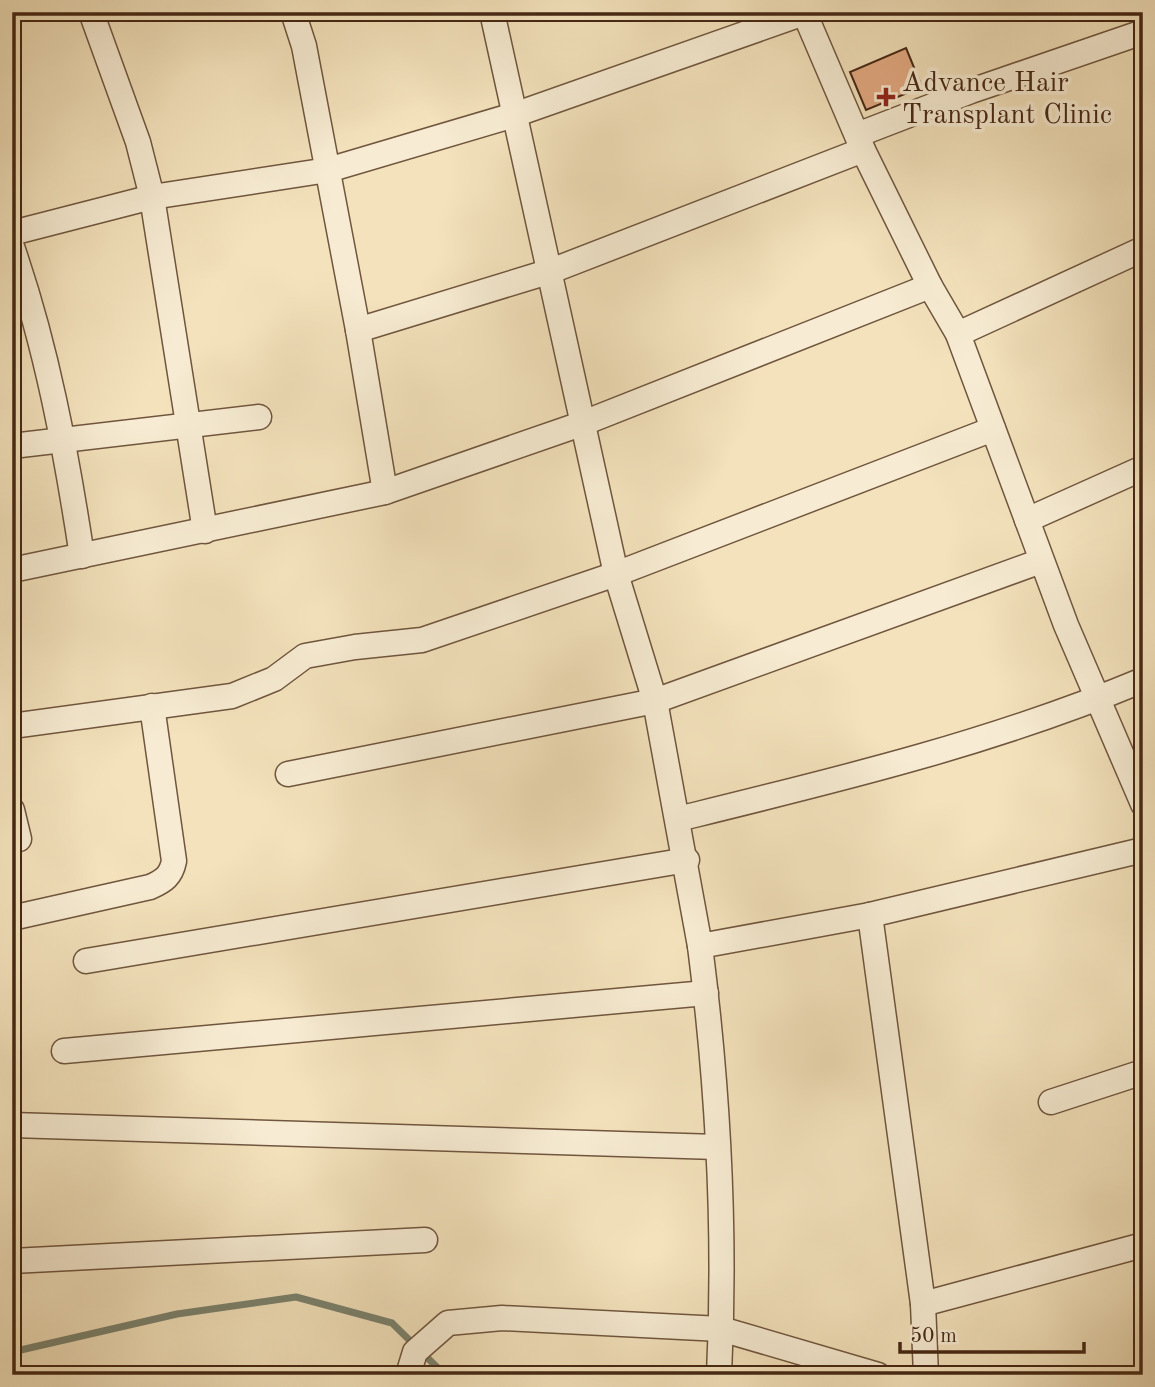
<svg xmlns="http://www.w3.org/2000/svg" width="1155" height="1387" font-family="'Old Standard TT',serif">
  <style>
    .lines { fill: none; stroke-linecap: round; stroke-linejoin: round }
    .stream { stroke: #7a826e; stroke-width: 7 }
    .building { fill: #e4aa83; stroke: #452714; stroke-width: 2 }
    .minor-casing { stroke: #70563e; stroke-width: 27 }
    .minor { stroke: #f7ecd3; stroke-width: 24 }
    .poi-dot { fill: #8f2418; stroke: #f7ecd3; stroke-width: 2.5 }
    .labels { text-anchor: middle; stroke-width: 7; stroke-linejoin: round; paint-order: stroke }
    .poi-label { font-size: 28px; fill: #452714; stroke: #f7ecd3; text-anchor: start }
  </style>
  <rect width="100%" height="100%" fill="#f3e2bc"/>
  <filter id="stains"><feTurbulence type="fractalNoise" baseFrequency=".00286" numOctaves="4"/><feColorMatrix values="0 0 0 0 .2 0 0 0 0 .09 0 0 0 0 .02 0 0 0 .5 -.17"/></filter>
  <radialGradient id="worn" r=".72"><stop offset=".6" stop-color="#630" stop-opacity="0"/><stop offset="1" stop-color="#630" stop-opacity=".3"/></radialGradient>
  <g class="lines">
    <polyline class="stream" points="12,1352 177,1314 296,1297 392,1323 445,1375"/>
  </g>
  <polygon class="building" points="906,48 922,87 866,110 850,72"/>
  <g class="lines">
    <defs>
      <g id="minor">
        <polyline points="91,12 138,142 152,197 205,531"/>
        <polyline points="293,12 304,46 358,330"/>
        <polyline points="492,12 616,574 655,701 700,946 870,915 1143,850"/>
        <polyline points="804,12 863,150 930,286 958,334 1066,625 1143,804"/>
        <polyline points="857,135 971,91 1143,32"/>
        <polyline points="12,233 152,197 328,170 514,115 804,13"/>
        <path d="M 12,247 C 47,348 66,451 82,556"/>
        <polyline points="958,334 1143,249"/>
        <polyline points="12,446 259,417"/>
        <polyline points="385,492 581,424 930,286"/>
        <polyline points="1027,520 1143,468"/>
        <polyline points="12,570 385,492 358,330 551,271 863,150"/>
        <polyline points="12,726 232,696 274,679 305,656 355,647 422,640 616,574 993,429"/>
        <polyline points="288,774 655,701 1041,561"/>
        <polyline points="12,810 19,839"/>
        <path d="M 678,819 C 837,780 992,743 1143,680"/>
        <polyline points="870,915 923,1304 1143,1245"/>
        <path d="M 16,917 L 150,887 C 164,881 171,876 174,861 L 152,706"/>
        <path d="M 700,946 C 718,1087 726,1233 719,1375"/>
        <polyline points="86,961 687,860"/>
        <polyline points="64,1051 706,993"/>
        <polyline points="1051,1102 1143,1072"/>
        <polyline points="12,1125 717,1147"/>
        <polyline points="12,1261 425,1240"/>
        <polyline points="923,1304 926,1375"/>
        <polyline points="408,1375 415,1352 448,1323 502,1318 721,1329 878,1375"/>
      </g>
    </defs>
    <use href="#minor" class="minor-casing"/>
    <use href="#minor" class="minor"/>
  </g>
  <path class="poi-dot" d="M882.5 86.5h7v7h7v7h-7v7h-7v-7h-7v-7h7z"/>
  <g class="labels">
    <g class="poi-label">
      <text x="902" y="91">Advance Hair<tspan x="902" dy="32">Transplant Clinic</tspan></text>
    </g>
  </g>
  <rect width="1155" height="1387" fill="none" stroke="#f3e2bc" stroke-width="42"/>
  <rect x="14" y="14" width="1127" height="1359" fill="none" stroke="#452714" stroke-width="3.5"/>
  <rect x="21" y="21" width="1113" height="1345" fill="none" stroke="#452714" stroke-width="2"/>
  <path d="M900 1342v10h184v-10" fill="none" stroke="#452714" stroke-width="3.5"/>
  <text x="910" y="1342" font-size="21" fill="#452714" stroke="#f7ecd3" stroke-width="5" paint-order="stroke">50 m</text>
  <rect width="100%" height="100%" filter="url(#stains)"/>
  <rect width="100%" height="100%" fill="url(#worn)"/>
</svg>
